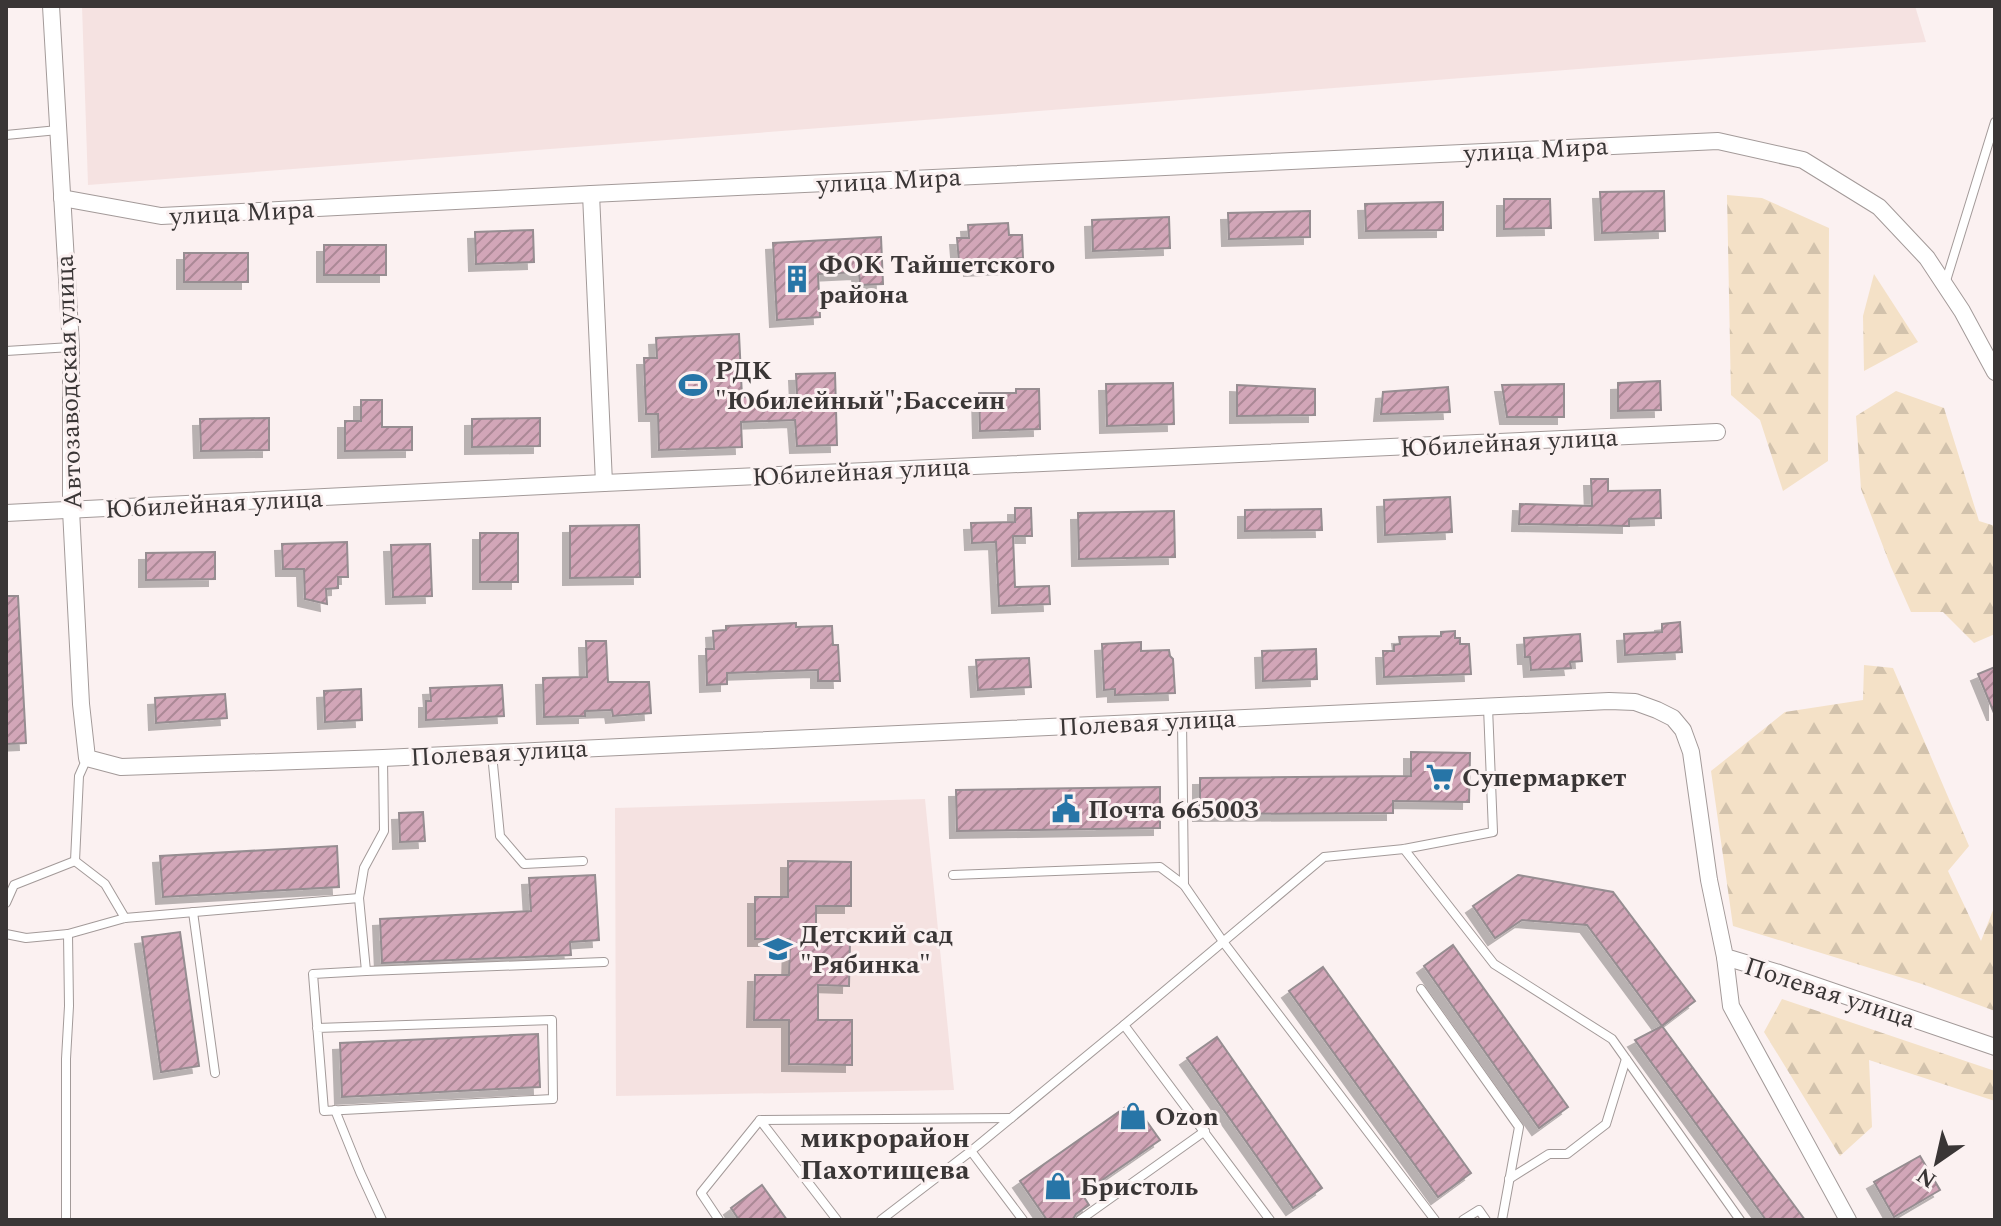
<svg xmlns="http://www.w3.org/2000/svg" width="2001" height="1226" font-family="Spectral,serif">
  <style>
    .built { fill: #f5e2e1 }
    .forest { fill: url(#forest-firs) }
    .building { fill: url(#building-hatch); stroke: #968d91; stroke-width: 2; filter: url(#shadow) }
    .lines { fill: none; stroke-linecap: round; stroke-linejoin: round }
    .lane-casing { stroke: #a39a99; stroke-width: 10 }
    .street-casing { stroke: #a39a99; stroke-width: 18 }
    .lane { stroke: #fff; stroke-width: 8 }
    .street { stroke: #fff; stroke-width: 16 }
    .labels { text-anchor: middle; stroke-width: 6; stroke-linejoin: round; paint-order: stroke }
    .street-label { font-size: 26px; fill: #3a3636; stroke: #fbf1f1 }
    .poi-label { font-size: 26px; font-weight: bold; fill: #3a3636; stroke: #fbf1f1; text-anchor: start }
    .neighbourhood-label { font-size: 28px; font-weight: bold; fill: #3a3636; stroke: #fbf1f1 }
  </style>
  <defs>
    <pattern id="forest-firs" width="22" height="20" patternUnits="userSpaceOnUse" patternTransform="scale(2)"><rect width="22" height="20" fill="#f4e1c7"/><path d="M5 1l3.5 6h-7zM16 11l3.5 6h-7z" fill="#d2c2ac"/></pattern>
    <pattern id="building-hatch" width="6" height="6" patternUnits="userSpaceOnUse" patternTransform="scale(2)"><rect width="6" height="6" fill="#d2a6b8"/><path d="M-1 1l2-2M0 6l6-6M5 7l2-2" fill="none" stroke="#ab8896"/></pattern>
    <filter id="shadow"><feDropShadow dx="-7" dy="7" stdDeviation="0" flood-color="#0004"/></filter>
  </defs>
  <rect width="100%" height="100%" fill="#fbf1f1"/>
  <g class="built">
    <polygon points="82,6 1915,6 1926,42 88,185"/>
    <polygon points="925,799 954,1090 616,1096 615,808"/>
  </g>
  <g class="forest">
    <polygon points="1727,195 1762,198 1829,228 1828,461 1783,491 1760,420 1731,395"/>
    <polygon points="1874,274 1918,342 1864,371 1863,316"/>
    <polygon points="1896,391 1944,408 1979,521 1995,526 1995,634 1974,643 1943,612 1911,612 1891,567 1861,489 1856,416"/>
    <polygon points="1864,665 1893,668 1969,846 1948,871 1981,941 1995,905 1995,1011 1922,984 1733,926 1711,771 1785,712 1863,700"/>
    <polygon points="1782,999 1995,1071 1995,1101 1869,1060 1872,1127 1840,1156 1764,1032"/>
  </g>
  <g class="building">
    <polygon points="1664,191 1665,231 1602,233 1600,192"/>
    <polygon points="1504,199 1550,199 1551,228 1504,229"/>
    <polygon points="1443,202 1443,230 1366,231 1365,204"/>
    <polygon points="1310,211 1310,237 1229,239 1228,213"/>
    <polygon points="1169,217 1170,248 1093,251 1092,220"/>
    <polygon points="1008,223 1009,235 1022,235 1023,258 1010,259 1010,267 971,269 970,261 959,262 957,238 969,238 968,225"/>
    <polygon points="533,230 534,262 476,264 475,232"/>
    <polygon points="881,237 883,284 860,285 859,272 818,274 820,317 777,320 773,243"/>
    <rect x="324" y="245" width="62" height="30"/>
    <rect x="184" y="253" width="64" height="29"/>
    <polygon points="739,334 742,397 797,395 796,374 835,373 837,445 797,446 795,420 741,422 742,447 659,450 658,414 646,414 644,358 657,358 656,338"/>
    <polygon points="1660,381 1661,410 1618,411 1618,383"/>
    <polygon points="1173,383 1174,424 1107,426 1106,384"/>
    <polygon points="1564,384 1564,417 1507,417 1502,385"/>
    <polygon points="1237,385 1315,389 1315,415 1237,416"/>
    <polygon points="1448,387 1450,412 1381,414 1383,392"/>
    <polygon points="1016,389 1039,389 1040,429 980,431 979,393 1016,393"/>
    <polygon points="361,400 382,400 382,427 412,427 412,450 345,451 345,421 361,421"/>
    <polygon points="269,418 269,450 201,451 200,419"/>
    <polygon points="540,418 540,446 472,447 472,419"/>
    <polygon points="1591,479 1608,479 1608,491 1660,490 1661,518 1629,519 1629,526 1519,524 1520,504 1592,506"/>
    <polygon points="1450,497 1452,532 1385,535 1384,500"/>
    <polygon points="1015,508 1031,508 1032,536 1013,536 1015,587 1049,586 1050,604 999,606 996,542 972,543 971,523 1015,522"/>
    <polygon points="1321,509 1322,530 1245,531 1245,510"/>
    <polygon points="1174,511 1175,557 1079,559 1078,513"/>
    <polygon points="639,525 640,577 570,578 570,526"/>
    <rect x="480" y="533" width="38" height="49"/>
    <polygon points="347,542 348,577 338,577 338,588 326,589 327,604 305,599 304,569 283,569 282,544"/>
    <polygon points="430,544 432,596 393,597 391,545"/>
    <polygon points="215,552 215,579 146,580 146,553"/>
    <polygon points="6,596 18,596 26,743 6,744"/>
    <polygon points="1680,622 1682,652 1625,655 1624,634 1662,632 1662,624"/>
    <polygon points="796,623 796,627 832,626 833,645 838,645 840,681 818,681 818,670 727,673 727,684 707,685 706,649 714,649 713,631 726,630 726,626"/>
    <polygon points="1455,631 1455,638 1460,638 1460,644 1469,644 1471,674 1384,677 1383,651 1394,651 1394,645 1400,644 1399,637 1441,636 1441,632"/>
    <polygon points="1580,634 1582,661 1570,662 1571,668 1531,670 1530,657 1525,657 1524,638"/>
    <polygon points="586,641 606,641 608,682 649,682 651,713 613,716 612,710 585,711 585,716 544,717 543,678 587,677"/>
    <polygon points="1141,642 1141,651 1169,650 1170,656 1173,659 1175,693 1115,695 1115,689 1104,690 1102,644"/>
    <polygon points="1316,649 1317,679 1263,681 1262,651"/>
    <polygon points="1029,658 1031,687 978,690 976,660"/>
    <polygon points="1995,667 1995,713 1994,713 1978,674"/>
    <polygon points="502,685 504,716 426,720 426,701 431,701 430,688"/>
    <polygon points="361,689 362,720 325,722 324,691"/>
    <polygon points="225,694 227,718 156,723 155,698"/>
    <polygon points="1411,752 1470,753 1469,802 1393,801 1393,813 1200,814 1200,778 1411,776"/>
    <polygon points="1160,787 1160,828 957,831 956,790"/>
    <polygon points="423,812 425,841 400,842 399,813"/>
    <polygon points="337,846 339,887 163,897 160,856"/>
    <polygon points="788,861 851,862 851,906 816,906 816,940 850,940 849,986 818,985 818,1020 852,1020 852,1065 789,1064 789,1020 754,1020 755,975 789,975 790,939 755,939 755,897 788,897"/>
    <polygon points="595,875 599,940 570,942 571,955 382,963 380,919 531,911 529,878"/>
    <polygon points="1518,875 1613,892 1695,1001 1662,1026 1587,925 1522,920 1495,938 1473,906"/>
    <polygon points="180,932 199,1066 161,1072 142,937"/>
    <polygon points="1453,945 1568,1107 1539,1128 1424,966"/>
    <polygon points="1323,967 1471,1173 1438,1197 1289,991"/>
    <polygon points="1662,1026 1805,1220 1766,1220 1635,1040"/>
    <polygon points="538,1034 540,1087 342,1097 340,1043"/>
    <polygon points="1217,1037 1322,1188 1293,1208 1187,1058"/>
    <polygon points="1133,1102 1160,1140 1082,1194 1089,1205 1076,1214 1073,1219 1047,1220 1020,1181"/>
    <polygon points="1920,1156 1940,1190 1894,1217 1874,1182"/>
    <polygon points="762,1185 787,1220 739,1220 731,1208"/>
  </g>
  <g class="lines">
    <defs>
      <g id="lane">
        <polyline points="6,135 58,130"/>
        <polyline points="1945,284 1995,122"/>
        <polyline points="6,351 71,347"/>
        <polyline points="1182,720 1184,885"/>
        <polyline points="492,754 500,836 524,864 583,861"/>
        <polyline points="1404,849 1494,964 1612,1039 1740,1220"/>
        <polyline points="75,861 105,884 125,918"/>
        <polyline points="953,875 1160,867 1184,885 1224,943 1435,1220"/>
        <polyline points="6,903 14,885 75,861 79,776 87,758"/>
        <polyline points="193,912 215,1073"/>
        <polyline points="6,934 26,938 68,934 125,918 359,898"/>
        <polyline points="366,971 604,962"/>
        <polyline points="1421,989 1519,1127 1502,1220"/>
        <polyline points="317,1028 552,1020 553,1099 324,1111 313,974 366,971 359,898 364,868 384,831 383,759"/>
        <polyline points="335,1110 360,1172 382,1220"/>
        <polyline points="760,1120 1011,1118"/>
        <polyline points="971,1151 1023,1220"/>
        <polyline points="1509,1179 1549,1154 1567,1154 1606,1124 1626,1059"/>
        <polyline points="66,1220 66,1059 69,1006 68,934"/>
        <polyline points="719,1220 701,1193 760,1120 837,1220"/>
        <polyline points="881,1220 971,1151 1124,1025"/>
        <polyline points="1080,1220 1205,1131"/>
        <polyline points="1270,1220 1124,1025 1324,857 1404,849 1493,832 1488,707"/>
        <polyline points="1463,1220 1479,1210 1486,1220"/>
      </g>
      <g id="street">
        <polyline points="51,6 71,347 71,510 81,704 87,758 121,767 383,758 1609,701 1635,702 1657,710 1673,718 1683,730 1691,752 1709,880 1725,957 1779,973 1995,1047"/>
        <polyline points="591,194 604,483"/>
        <polyline points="62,198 161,216 591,194 1718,141 1803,160 1879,207 1927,258 1962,311 1995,372"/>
        <polyline points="6,513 604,483 1717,432"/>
        <polyline points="1725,957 1731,1006 1848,1220"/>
      </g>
    </defs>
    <use href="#lane" class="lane-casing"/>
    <use href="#street" class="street-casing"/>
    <use href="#lane" class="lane"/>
    <use href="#street" class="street"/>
  </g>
  <defs>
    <symbol id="building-bare" viewBox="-9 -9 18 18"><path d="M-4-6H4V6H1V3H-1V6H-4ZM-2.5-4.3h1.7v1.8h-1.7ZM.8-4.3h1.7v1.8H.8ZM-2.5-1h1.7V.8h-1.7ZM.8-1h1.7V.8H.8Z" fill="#2775a7" stroke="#fbf1f1" stroke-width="2.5" paint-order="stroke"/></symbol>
    <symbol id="stadium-bare" viewBox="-9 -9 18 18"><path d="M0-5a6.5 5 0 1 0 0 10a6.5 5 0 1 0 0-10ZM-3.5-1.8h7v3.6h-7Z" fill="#2775a7" stroke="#fbf1f1" stroke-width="2.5" paint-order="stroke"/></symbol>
    <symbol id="supermarket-bare" viewBox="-9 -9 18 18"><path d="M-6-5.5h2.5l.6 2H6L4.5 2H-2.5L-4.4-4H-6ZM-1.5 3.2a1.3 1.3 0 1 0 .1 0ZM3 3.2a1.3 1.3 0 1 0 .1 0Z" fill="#2775a7" stroke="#fbf1f1" stroke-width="2.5" paint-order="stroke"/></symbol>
    <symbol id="civic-bare" viewBox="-9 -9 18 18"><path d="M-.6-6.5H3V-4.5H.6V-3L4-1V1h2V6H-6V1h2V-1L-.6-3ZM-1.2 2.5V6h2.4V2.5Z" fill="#2775a7" stroke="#fbf1f1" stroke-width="2.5" paint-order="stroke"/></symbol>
    <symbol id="school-bare" viewBox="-9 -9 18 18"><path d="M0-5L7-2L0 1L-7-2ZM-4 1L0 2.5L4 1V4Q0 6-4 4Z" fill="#2775a7" stroke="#fbf1f1" stroke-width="2.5" paint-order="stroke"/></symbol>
    <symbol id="shop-bare" viewBox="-9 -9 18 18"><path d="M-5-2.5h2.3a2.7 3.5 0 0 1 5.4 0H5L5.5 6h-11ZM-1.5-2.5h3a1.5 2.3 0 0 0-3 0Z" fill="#2775a7" stroke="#fbf1f1" stroke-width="2.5" paint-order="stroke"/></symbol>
  </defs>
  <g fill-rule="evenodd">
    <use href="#building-bare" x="777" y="259" width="40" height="40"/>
    <use href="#stadium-bare" x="673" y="365" width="40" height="40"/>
    <use href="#supermarket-bare" x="1420" y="757" width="40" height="40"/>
    <use href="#civic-bare" x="1046" y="789" width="40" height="40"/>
    <use href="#school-bare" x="758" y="929" width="40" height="40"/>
    <use href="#shop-bare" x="1113" y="1096" width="40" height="40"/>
    <use href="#shop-bare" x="1038" y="1166" width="40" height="40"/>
  </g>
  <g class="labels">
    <g class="street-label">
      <text transform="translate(1536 149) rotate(-3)" y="9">улица Мира</text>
      <text transform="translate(889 180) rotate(-3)" y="9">улица Мира</text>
      <text transform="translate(242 212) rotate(-3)" y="9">улица Мира</text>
      <text transform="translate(68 382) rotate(-92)" y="9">Автозаводская улица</text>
      <text transform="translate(1509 442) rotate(-3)" y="9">Юбилейная улица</text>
      <text transform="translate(861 471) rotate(-3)" y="9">Юбилейная улица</text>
      <text transform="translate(214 503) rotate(-3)" y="9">Юбилейная улица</text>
      <text transform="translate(1147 722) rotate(-3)" y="9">Полевая улица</text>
      <text transform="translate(499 752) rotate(-3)" y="9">Полевая улица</text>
      <text transform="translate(1830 992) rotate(18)" y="9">Полевая улица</text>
    </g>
    <g class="poi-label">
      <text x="819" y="273">ФОК Тайшетского<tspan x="819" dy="30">района</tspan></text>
      <text x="715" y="379">РДК<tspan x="715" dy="30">"Юбилейный";Бассеин</tspan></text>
      <text x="1462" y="786">Супермаркет</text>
      <text x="1088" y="818">Почта 665003</text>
      <text x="800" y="943">Детский сад<tspan x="800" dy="30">"Рябинка"</tspan></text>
      <text x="1155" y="1125">Ozon</text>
      <text x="1080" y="1195">Бристоль</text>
    </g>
    <g class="neighbourhood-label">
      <text x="885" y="1147">микрорайон<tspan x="885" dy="32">Пахотищева</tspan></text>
    </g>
  </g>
  <rect width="2001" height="1226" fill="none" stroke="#3a3636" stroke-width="16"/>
  <g transform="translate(1937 1162) rotate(214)" stroke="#fbf1f1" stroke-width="6" paint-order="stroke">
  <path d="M0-6L14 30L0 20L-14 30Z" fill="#3a3636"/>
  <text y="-12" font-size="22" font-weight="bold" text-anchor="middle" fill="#3a3636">N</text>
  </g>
</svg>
